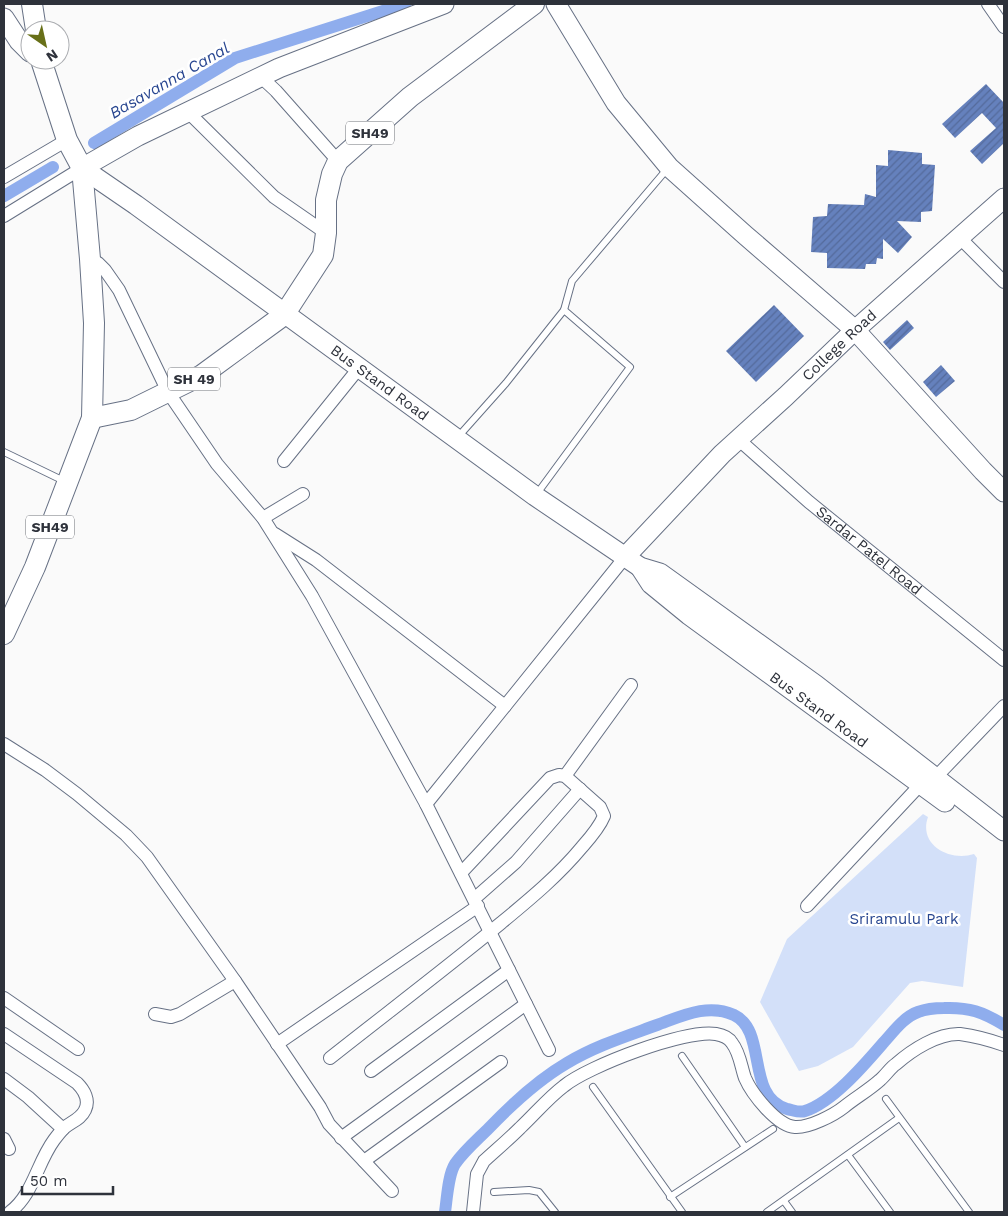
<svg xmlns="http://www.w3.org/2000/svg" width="1008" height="1216" font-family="'Work Sans',sans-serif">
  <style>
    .park { fill: #d3e0f9 }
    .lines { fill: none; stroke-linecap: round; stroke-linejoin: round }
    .canal { stroke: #8faded; stroke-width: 12 }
    .building { fill: url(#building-hatch) }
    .lane-casing { stroke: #677185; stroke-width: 8 }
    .street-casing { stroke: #677185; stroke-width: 14 }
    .secondary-casing { stroke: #677185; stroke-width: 21 }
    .primary-casing { stroke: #677185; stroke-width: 22 }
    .lane { stroke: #fff; stroke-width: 6 }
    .street { stroke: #fff; stroke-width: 12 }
    .secondary { stroke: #fff; stroke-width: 19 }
    .primary { stroke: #fff; stroke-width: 20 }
    .labels { text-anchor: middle; stroke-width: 5; stroke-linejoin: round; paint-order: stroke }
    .shield { fill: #fff; stroke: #6d7076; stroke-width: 1 }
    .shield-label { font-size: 14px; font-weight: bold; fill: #2e323b }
    .street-label { font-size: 15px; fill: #2e323b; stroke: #fff }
    .park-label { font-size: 15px; fill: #284690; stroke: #fff }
    .water-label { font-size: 16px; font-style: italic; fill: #284690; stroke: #fff }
  </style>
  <defs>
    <pattern id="building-hatch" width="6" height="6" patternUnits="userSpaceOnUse" patternTransform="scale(1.25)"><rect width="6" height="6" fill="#6581bd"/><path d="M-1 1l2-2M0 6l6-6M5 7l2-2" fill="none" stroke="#546a9b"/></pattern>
  </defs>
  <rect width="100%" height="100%" fill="#fafafa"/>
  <path class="park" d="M 923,814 L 928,817 C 918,845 950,862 974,854 L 977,858 L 963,987 L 922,981 L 910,983 L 853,1047 L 818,1066 L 799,1071 L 760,1002 L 787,939 Z"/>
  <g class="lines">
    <g class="canal">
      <polyline points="94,143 235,58 405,4"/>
      <polyline points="4,196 53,167"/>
      <path d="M 445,1212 C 447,1199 448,1175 455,1164 C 464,1151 477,1140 489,1128 C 512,1104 538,1080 567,1063 C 595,1046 627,1036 657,1025 C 682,1016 708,1003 734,1015 C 768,1031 745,1097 787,1109 C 793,1110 799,1113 805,1111 C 833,1102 865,1064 884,1042 C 894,1031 904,1017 918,1012 C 926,1009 936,1008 944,1008 C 969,1007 983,1012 1004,1025"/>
    </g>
  </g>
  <g class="building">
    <polygon points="986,84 1004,103 1004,143 982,164 970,151 996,128 982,113 955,138 942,124"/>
    <polygon points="888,150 922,153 922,164 935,165 932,211 921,212 921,222 897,221 912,237 898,253 883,239 883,259 877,258 876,264 866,264 865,269 827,268 827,253 811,252 813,217 827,216 828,204 864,205 865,194 876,197 876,165 888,166"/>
    <polygon points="774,305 804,336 756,382 726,351"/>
    <polygon points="907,320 914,328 890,350 883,342"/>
    <polygon points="941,365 955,381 936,397 923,382"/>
  </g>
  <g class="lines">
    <defs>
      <g id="lane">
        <polyline points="564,310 572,281 668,168"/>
        <polyline points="457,438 506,383 564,310 630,367 536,495"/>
        <polyline points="4,452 64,481"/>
        <polyline points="682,1056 745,1147"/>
        <polyline points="593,1087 682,1212"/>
        <polyline points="886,1099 969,1212"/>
        <polyline points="848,1155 890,1212"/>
        <polyline points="494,1192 529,1190 539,1192 555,1212"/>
        <polyline points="670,1197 773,1129"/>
        <polyline points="784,1201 792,1212"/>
        <polyline points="767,1212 899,1118"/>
      </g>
      <g id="street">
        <polyline points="988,4 1004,27"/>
        <polyline points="261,77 276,91 338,161"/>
        <polyline points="188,112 274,197 326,233"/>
        <polyline points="4,177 67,140"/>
        <polyline points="4,216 82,168"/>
        <polyline points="959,237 1004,282"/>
        <polyline points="90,259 98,263 105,270 119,290 168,392 217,464 263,518 312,596 426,804 549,1050"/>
        <path id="s1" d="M 738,439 L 809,502 L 1004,660"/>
        <polyline points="284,461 359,368"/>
        <polyline points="263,518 303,494"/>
        <polyline points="275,534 316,560 505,706"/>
        <polyline points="4,744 45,770 77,794 126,835 147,857 235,981 320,1107 329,1124 392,1191"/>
        <polyline points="565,776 631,685"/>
        <polyline points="426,804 626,556"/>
        <polyline points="474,899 516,862 580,789"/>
        <polyline points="807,906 921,784 935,778 1004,706"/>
        <polyline points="4,998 78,1049"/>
        <polyline points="155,1014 171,1017 180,1014 235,981"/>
        <path d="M 4,1034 L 77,1083 C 84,1090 90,1100 85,1110 C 81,1119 71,1122 64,1128 C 61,1131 57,1136 54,1140 C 37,1163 33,1195 10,1212"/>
        <polyline points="277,1044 478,906"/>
        <path d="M 330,1058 C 387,1013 445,969 501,923 C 530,899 558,876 582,847 C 590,838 599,828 604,816 L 600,807 L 565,776 L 559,775 L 550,778 L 461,873"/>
        <polyline points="371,1071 509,970"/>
        <polyline points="4,1079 28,1097 63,1129"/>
        <polyline points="341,1138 526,1004"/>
        <polyline points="4,1139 9,1149"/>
        <polyline points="364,1161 501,1062"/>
        <path d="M 473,1212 L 477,1174 L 484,1161 C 496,1150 509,1139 520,1128 C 535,1114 548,1098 564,1086 C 588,1066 686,1029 716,1034 C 722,1035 729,1038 732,1043 C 740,1053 741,1067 745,1078 C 752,1094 777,1126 795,1127 C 809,1128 834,1115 844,1107 C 855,1098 869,1090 880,1080 C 886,1075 890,1068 896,1064 C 912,1050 938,1033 960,1034 C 975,1036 990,1040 1004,1045"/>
      </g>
      <g id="secondary">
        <path id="s2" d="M 444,4 L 279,68 L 138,136 L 82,168 L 136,205 L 535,496 L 640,567 L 660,573 L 816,685 L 1004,831"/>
        <polyline points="556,4 616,103 669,167 745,235 855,330 983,471 1004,492"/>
        <polyline points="4,18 19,41 30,52"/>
        <path id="s3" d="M 626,556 L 722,454 L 786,396 L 855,330 L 1004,198"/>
        <path id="s4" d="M 640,567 L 651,584 L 689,615 L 945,802"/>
      </g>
      <g id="primary">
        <polyline points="32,4 36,30"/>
        <polyline points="92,418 131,410 202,375 284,315 323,255 326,233 326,200 332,174 338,161 410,97 534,4"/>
        <polyline points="4,634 35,567 92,418 94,323 90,259 82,168 67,140 41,60"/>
      </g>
    </defs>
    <use href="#lane" class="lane-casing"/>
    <use href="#street" class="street-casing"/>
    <use href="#secondary" class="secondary-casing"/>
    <use href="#primary" class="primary-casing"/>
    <use href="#lane" class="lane"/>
    <use href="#street" class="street"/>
    <use href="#secondary" class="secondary"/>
    <use href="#primary" class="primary"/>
  </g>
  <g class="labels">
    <g class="shield">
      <rect x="346" y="121.5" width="48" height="23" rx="4"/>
      <rect x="168" y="367.5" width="52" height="23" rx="4"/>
      <rect x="26" y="515.5" width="48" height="23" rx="4"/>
    </g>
    <g class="shield-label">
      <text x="370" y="138">SH49</text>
      <text x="194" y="384">SH 49</text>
      <text x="50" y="532">SH49</text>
    </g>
    <g class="street-label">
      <text dy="5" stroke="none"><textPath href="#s3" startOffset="300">College Road</textPath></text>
      <text dy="5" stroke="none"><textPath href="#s2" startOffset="765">Bus Stand Road</textPath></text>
      <text dy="5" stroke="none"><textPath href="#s1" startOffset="172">Sardar Patel Road</textPath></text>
      <text dy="5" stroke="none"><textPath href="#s4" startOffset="230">Bus Stand Road</textPath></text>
    </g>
    <g class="park-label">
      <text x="904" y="924">Sriramulu Park</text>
    </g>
    <g class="water-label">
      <text transform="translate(169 80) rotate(-30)" y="6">Basavanna Canal</text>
    </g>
  </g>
  <rect width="1008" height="1216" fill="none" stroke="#2e323b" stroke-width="10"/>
  <g transform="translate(45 45) rotate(146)"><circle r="24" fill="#ffffff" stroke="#abadb1"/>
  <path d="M0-4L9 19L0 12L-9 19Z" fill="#687018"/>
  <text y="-8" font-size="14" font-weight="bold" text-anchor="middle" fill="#2e323b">N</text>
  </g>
  <path d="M22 1186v8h91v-8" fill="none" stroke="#2e323b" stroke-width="2.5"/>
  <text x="30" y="1186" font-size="15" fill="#2e323b" stroke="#ffffff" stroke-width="4" paint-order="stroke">50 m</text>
</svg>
